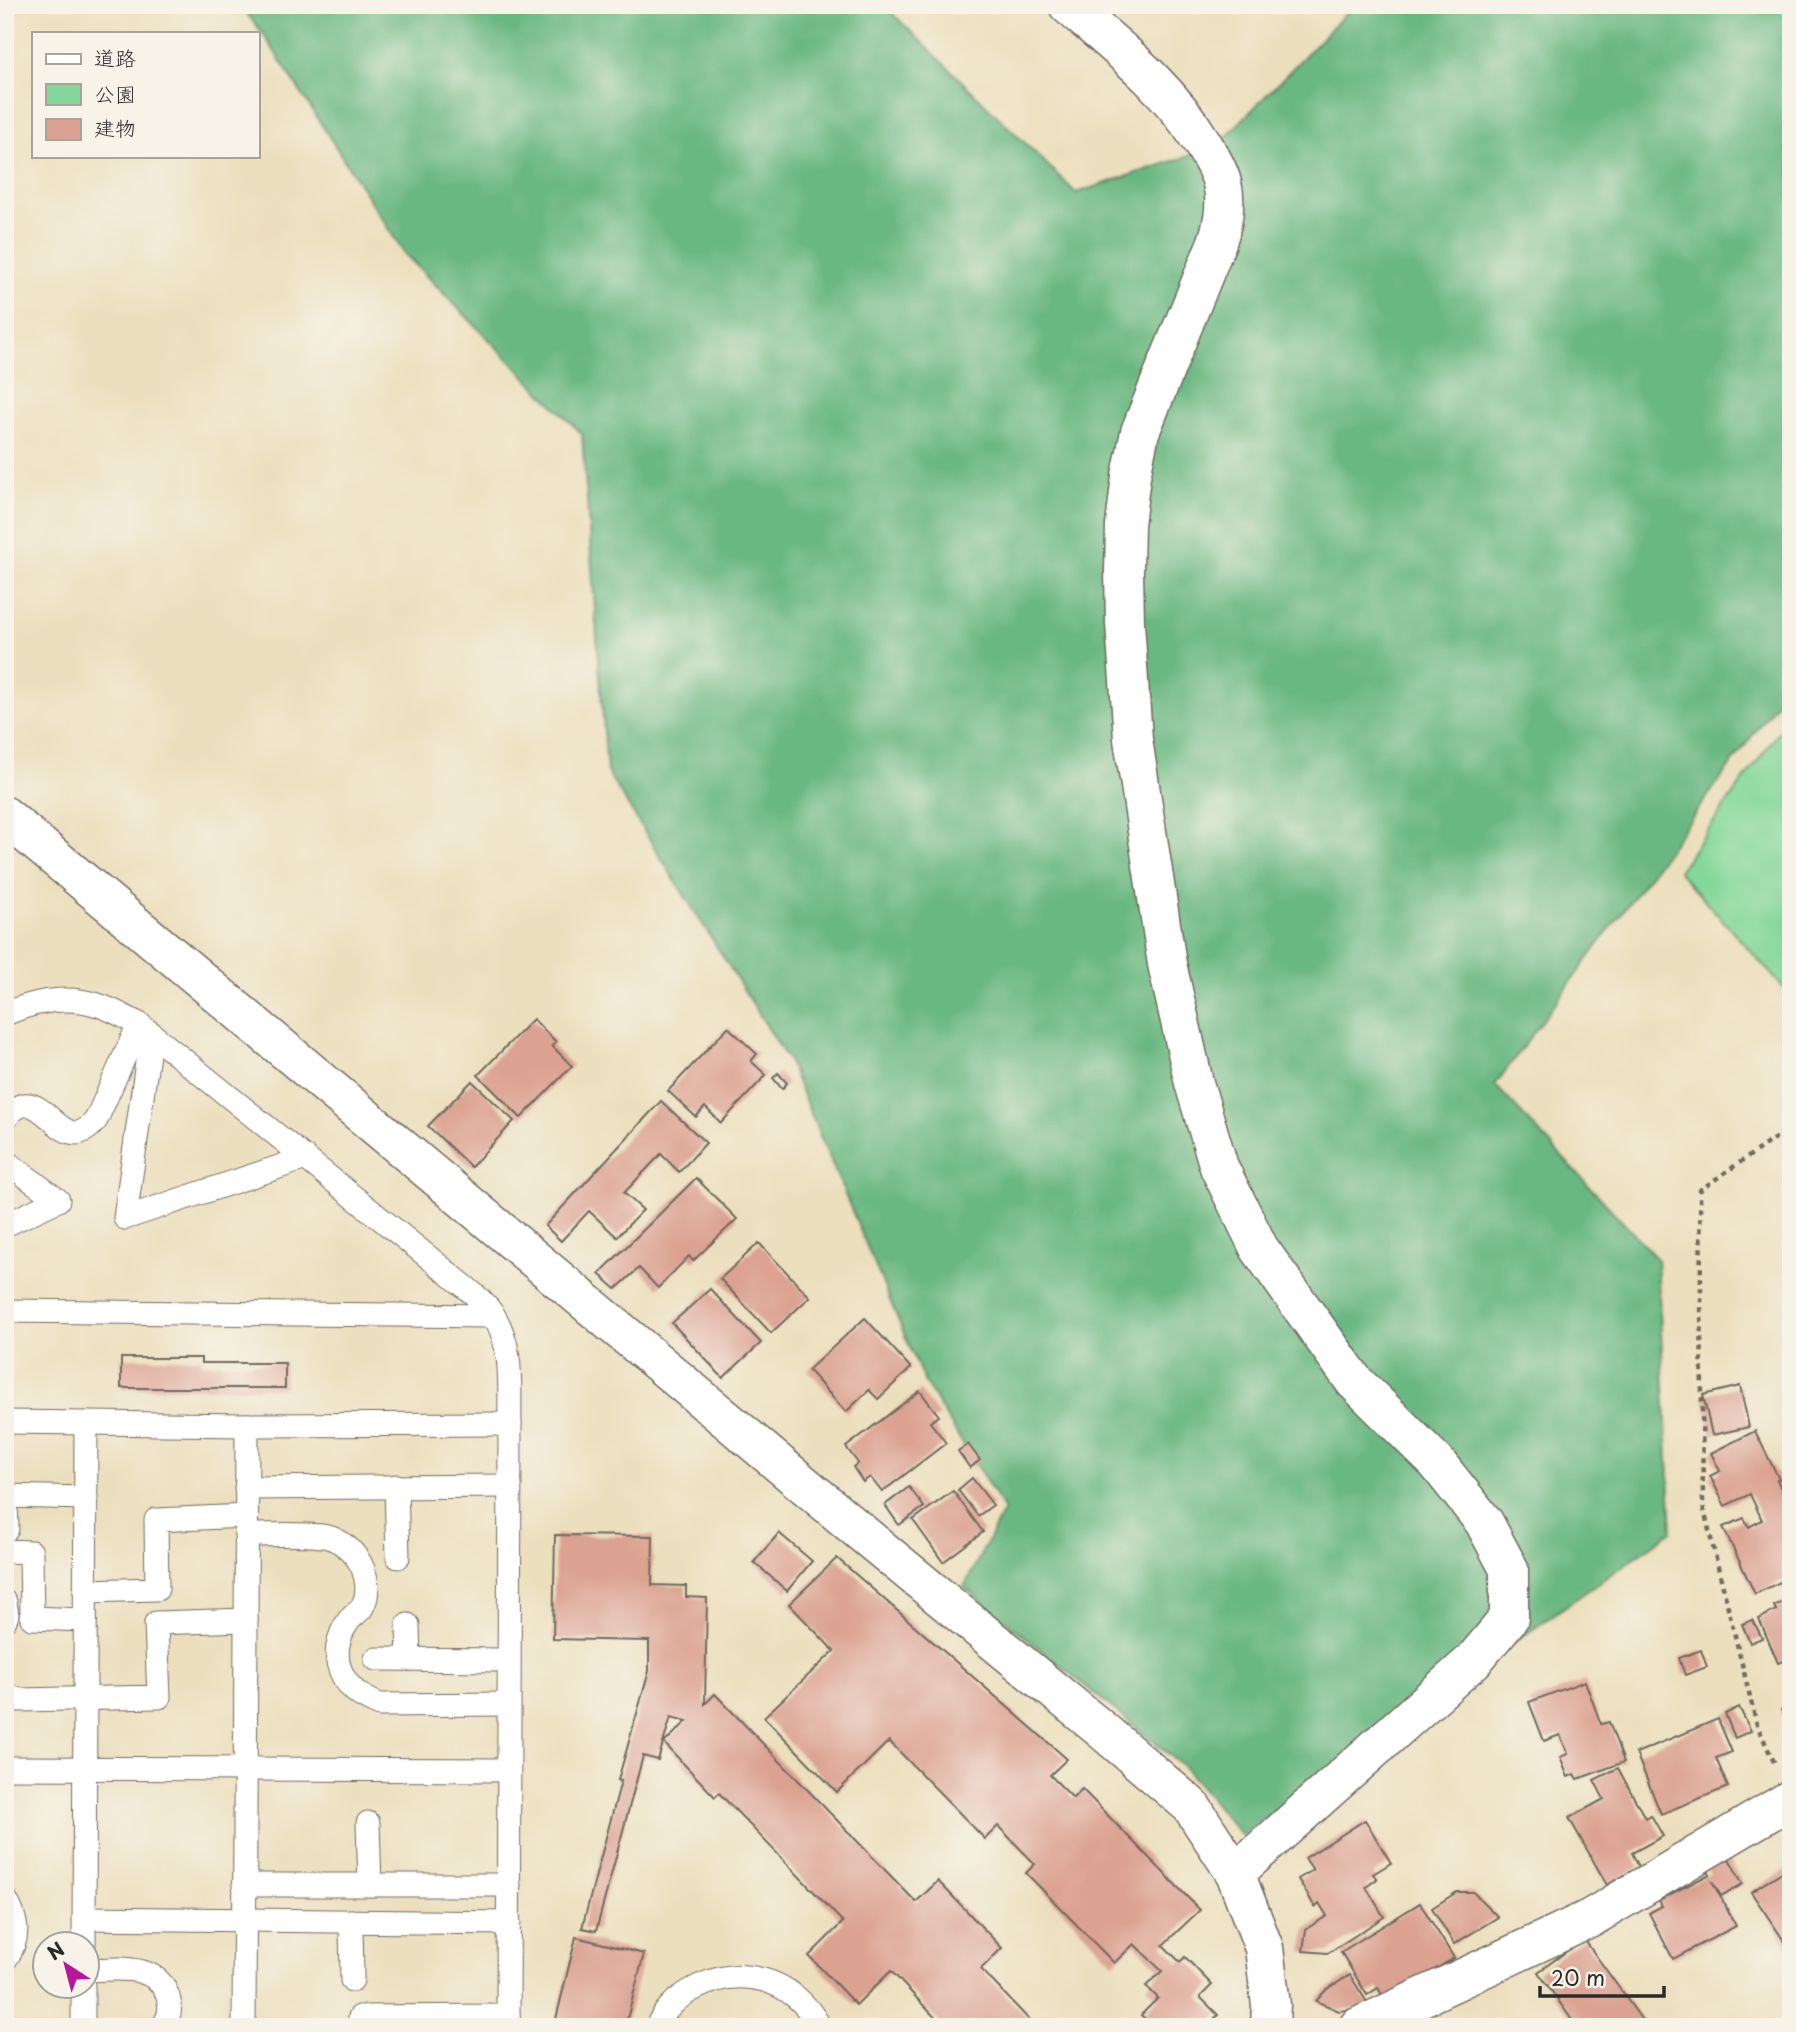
<svg xmlns="http://www.w3.org/2000/svg" width="1796" height="2032" font-family="'Playpen Sans','Klee One',sans-serif">
  <style>
    .green { fill: #83d799; stroke: #578162; stroke-width: 2 }
    .forest { fill: #6ab881; stroke: #4a7256; stroke-width: 2 }
    .building { fill: #dba191 }
    .lines { fill: none; stroke-linecap: round; stroke-linejoin: round }
    .service-casing { stroke: #6f6a5e; stroke-width: 25 }
    .minor-casing { stroke: #6f6a5e; stroke-width: 41 }
    .tertiary-casing { stroke: #6f6a5e; stroke-width: 41 }
    .path { stroke: #6f6a5e; stroke-width: 4.5; stroke-dasharray: 5 5; stroke-linecap: butt }
    .service { stroke: #fff; stroke-width: 23 }
    .minor { stroke: #fff; stroke-width: 38 }
    .tertiary { stroke: #fff; stroke-width: 38 }
  </style>
  <rect width="100%" height="100%" fill="#f7f3e8"/>
  <filter id="ink" filterUnits="userSpaceOnUse"><feTurbulence type="fractalNoise" baseFrequency=".0143" numOctaves="2"/><feDisplacementMap in="SourceGraphic" scale="14" xChannelSelector="R" yChannelSelector="G"/><feConvolveMatrix kernelMatrix="1 2 1 2 8 2 1 2 1" color-interpolation-filters="sRGB"/></filter>
  <filter id="wash" filterUnits="userSpaceOnUse"><feTurbulence type="fractalNoise" baseFrequency=".00686" numOctaves="4" result="noise"/><feDisplacementMap in="SourceGraphic" scale="28" xChannelSelector="R" yChannelSelector="G"/><feGaussianBlur stdDeviation="1.57" result="paint"/><feColorMatrix in="noise" values="0 0 0 0 0 0 0 0 0 0 0 0 0 0 0 0 0 1.4 0 .05"/><feComposite in="paint" operator="in"/></filter>
  <g filter="url(#wash)">
    <rect width="100%" height="100%" fill="#ecdfbe"/>
    <polygon class="green" points="1791,715 1791,996 1678,871"/>
    <polygon class="forest" points="240,5 884,5 1076,193 1216,147 1354,5 1791,5 1791,683 1495,1085 1657,1259 1672,1531 1241,1835 1182,1765 964,1587 1004,1510 925,1383 788,1060 607,772 582,434 404,253 264,35"/>
    <g id="blocks">
      <g class="building">
        <polygon points="533,1019 556,1042 552,1046 572,1066 521,1118 478,1075"/>
        <polygon points="728,1027 757,1054 751,1061 766,1075 721,1123 705,1107 696,1117 668,1091"/>
        <polygon points="778,1073 787,1083 782,1089 773,1078"/>
        <polygon points="472,1081 514,1121 471,1167 428,1126"/>
        <polygon points="661,1101 706,1143 679,1172 661,1154 624,1193 643,1210 617,1237 589,1211 561,1241 545,1226"/>
        <polygon points="696,1178 737,1219 693,1261 689,1256 658,1288 639,1268 616,1289 599,1274"/>
        <polygon points="759,1243 810,1297 771,1333 720,1279"/>
        <polygon points="710,1289 761,1343 723,1378 672,1323"/>
        <polygon points="865,1318 911,1368 878,1399 869,1390 846,1412 808,1370"/>
        <polygon points="121,1358 201,1358 201,1363 285,1363 285,1388 121,1388"/>
        <polygon points="1740,1386 1749,1427 1712,1435 1703,1395"/>
        <polygon points="920,1391 939,1416 930,1422 946,1443 882,1492 870,1477 863,1482 853,1467 858,1463 846,1447"/>
        <polygon points="1755,1431 1779,1479 1777,1480 1791,1510 1791,1577 1755,1594 1723,1527 1744,1518 1749,1527 1762,1520 1750,1494 1725,1506 1710,1476 1720,1471 1711,1453"/>
        <polygon points="968,1444 980,1460 970,1468 958,1451"/>
        <polygon points="972,1478 993,1505 978,1516 958,1490"/>
        <polygon points="909,1487 924,1507 899,1525 885,1505"/>
        <polygon points="953,1491 983,1532 943,1562 913,1520"/>
        <polygon points="779,1533 812,1561 787,1591 754,1562"/>
        <polygon points="555,1535 653,1536 652,1585 686,1586 686,1597 707,1598 705,1704 715,1694 916,1902 938,1881 1002,1948 981,1969 1036,2027 944,2027 891,1971 856,2005 809,1956 843,1922 719,1793 715,1797 664,1743 687,1721 671,1717 658,1760 643,1756 596,1931 582,1928 621,1781 618,1780 649,1671 649,1641 553,1639"/>
        <polygon points="837,1558 1067,1759 1050,1775 1073,1798 1082,1789 1200,1910 1163,1945 1180,1962 1185,1957 1212,1985 1200,1997 1218,2015 1206,2027 1153,2027 1141,2015 1158,1998 1146,1986 1162,1971 1134,1944 1114,1963 1026,1873 1035,1864 998,1826 985,1839 889,1741 837,1792 764,1717 834,1651 789,1604"/>
        <polygon points="1791,1598 1791,1658 1778,1663 1759,1619 1776,1610 1774,1606"/>
        <polygon points="1753,1620 1762,1638 1750,1643 1742,1624"/>
        <polygon points="1701,1650 1707,1667 1685,1675 1679,1658"/>
        <polygon points="1585,1681 1601,1724 1609,1722 1624,1762 1578,1779 1575,1774 1568,1777 1560,1757 1568,1754 1560,1735 1544,1741 1529,1702"/>
        <polygon points="1791,1705 1791,1729 1781,1710"/>
        <polygon points="1739,1707 1751,1731 1735,1738 1725,1714"/>
        <polygon points="1718,1719 1732,1752 1716,1758 1728,1787 1661,1814 1636,1753"/>
        <polygon points="1618,1768 1645,1818 1651,1815 1663,1836 1632,1853 1639,1867 1607,1885 1569,1818 1604,1799 1594,1780"/>
        <polygon points="1365,1820 1391,1863 1373,1874 1377,1879 1366,1887 1384,1917 1328,1953 1303,1951 1306,1929 1327,1916 1319,1903 1315,1907 1298,1879 1313,1870 1305,1858"/>
        <polygon points="1728,1857 1743,1884 1721,1896 1712,1881 1736,1926 1673,1959 1649,1913 1662,1906 1659,1900 1710,1874 1706,1868"/>
        <polygon points="1791,1866 1791,1951 1751,1892"/>
        <polygon points="1457,1892 1473,1892 1498,1917 1454,1944 1432,1908"/>
        <polygon points="1420,1903 1454,1958 1385,2000 1378,1988 1367,1995 1341,1952"/>
        <polygon points="576,1937 644,1954 625,2027 554,2027"/>
        <polygon points="1584,1939 1647,2027 1577,2027 1538,1972"/>
        <polygon points="1350,1975 1370,2007 1339,2011 1316,2001 1326,1990"/>
      </g>
    </g>
  </g>
  <g filter="url(#ink)">
    <use href="#blocks" fill-opacity="0" stroke="#6f6a5e" stroke-width="2"/>
    <g class="lines">
      <defs>
        <g id="service">
          <path d="M 5,1014 C 35,1001 67,995 98,1005 C 112,1009 126,1018 139,1024 L 458,1281 C 471,1292 485,1302 494,1316 C 514,1348 509,1387 510,1424 L 508,2027"/>
          <polyline points="151,1033 125,1218 306,1158"/>
          <path d="M 5,1119 C 42,1070 59,1166 96,1120 L 139,1024"/>
          <polyline points="5,1161 58,1200 5,1225"/>
          <polyline points="5,1311 494,1316"/>
          <polyline points="5,1422 247,1425 510,1424"/>
          <polyline points="396,1486 398,1557"/>
          <polyline points="246,1488 510,1486"/>
          <polyline points="5,1496 86,1498"/>
          <polyline points="6,1496 7,1529"/>
          <path d="M 246,1535 C 271,1535 297,1533 322,1536 C 336,1537 349,1547 357,1558 C 367,1572 371,1594 361,1609 C 357,1613 353,1616 349,1620 C 337,1637 333,1657 343,1676 C 352,1692 363,1698 380,1705 L 508,1704"/>
          <polyline points="5,1551 31,1552 32,1618 85,1620"/>
          <polyline points="85,1591 157,1589 156,1520 246,1516"/>
          <polyline points="5,1602 7,1615 5,1620"/>
          <polyline points="408,1625 409,1659"/>
          <polyline points="376,1659 508,1660"/>
          <polyline points="5,1694 19,1700 159,1697 156,1623 246,1620"/>
          <polyline points="5,1768 508,1770"/>
          <polyline points="368,1823 370,1885"/>
          <polyline points="244,1885 509,1885"/>
          <path d="M 5,1898 C 18,1920 21,1938 5,1960"/>
          <polyline points="84,1918 509,1923"/>
          <polyline points="351,1921 352,1980"/>
          <polyline points="84,1944 86,1423"/>
          <path d="M 88,1970 C 117,1969 161,1962 169,2001 C 171,2011 169,2019 162,2027"/>
          <polyline points="83,2027 83,1986"/>
          <polyline points="244,2027 247,1425"/>
          <polyline points="361,2027 360,2017 508,2016"/>
          <path d="M 657,2027 C 663,2012 676,1999 690,1991 C 739,1963 792,1977 820,2027"/>
        </g>
        <g id="minor">
          <path d="M 1068,5 C 1119,49 1168,86 1203,144 C 1210,156 1219,170 1222,183 C 1227,202 1223,224 1217,242 L 1140,432 L 1131,476 L 1125,525 L 1124,571 L 1125,623 L 1133,739 L 1167,964 L 1194,1083 L 1219,1167 L 1259,1248 L 1354,1381 L 1437,1463 L 1484,1522 L 1509,1569 L 1509,1618 L 1473,1661 L 1235,1873"/>
          <polyline points="1358,2027 1589,1919 1791,1799"/>
        </g>
        <polyline id="tertiary" points="5,816 869,1539 1102,1730 1191,1806 1235,1873 1264,1948 1271,2005 1270,2027"/>
      </defs>
      <use href="#service" class="service-casing"/>
      <use href="#minor" class="minor-casing"/>
      <use href="#tertiary" class="tertiary-casing"/>
      <polyline class="path" points="1774,1762 1757,1725 1703,1506 1700,1190 1791,1127"/>
      <use href="#service" class="service"/>
      <use href="#minor" class="minor"/>
      <use href="#tertiary" class="tertiary"/>
    </g>
  </g>
  <rect width="1796" height="2032" fill="none" stroke="#f7f3e8" stroke-width="28"/>
  <rect x="32" y="32" width="228" height="126" fill="#f7f3e8" stroke="#a5a39c" stroke-width="2"/>
  <rect x="46" y="54" width="35" height="10" fill="#ffffff" stroke="#a5a39c" stroke-width="2"/>
  <text x="94" y="66" font-size="21" fill="#2b2b2b">道路</text>
  <rect x="46" y="84" width="35" height="21" fill="#83d799" stroke="#a5a39c" stroke-width="2"/>
  <text x="94" y="102" font-size="21" fill="#2b2b2b">公園</text>
  <rect x="46" y="119" width="35" height="21" fill="#dba191" stroke="#a5a39c" stroke-width="2"/>
  <text x="94" y="136" font-size="21" fill="#2b2b2b">建物</text>
  <g transform="translate(66 1965) rotate(324)"><circle r="33" fill="#f7f3e8" stroke="#a5a39c" stroke-width="2"/>
  <path d="M0-5L12 26L0 18L-12 26Z" fill="#b5179e"/>
  <text y="-10" font-size="19" font-weight="bold" text-anchor="middle" fill="#2b2b2b">N</text>
  </g>
  <path d="M1540 1986v10h124v-10" fill="none" stroke="#2b2b2b" stroke-width="3.5"/>
  <text x="1551" y="1986" font-size="21" fill="#2b2b2b" stroke="#f7f3e8" stroke-width="5" paint-order="stroke">20 m</text>
</svg>
